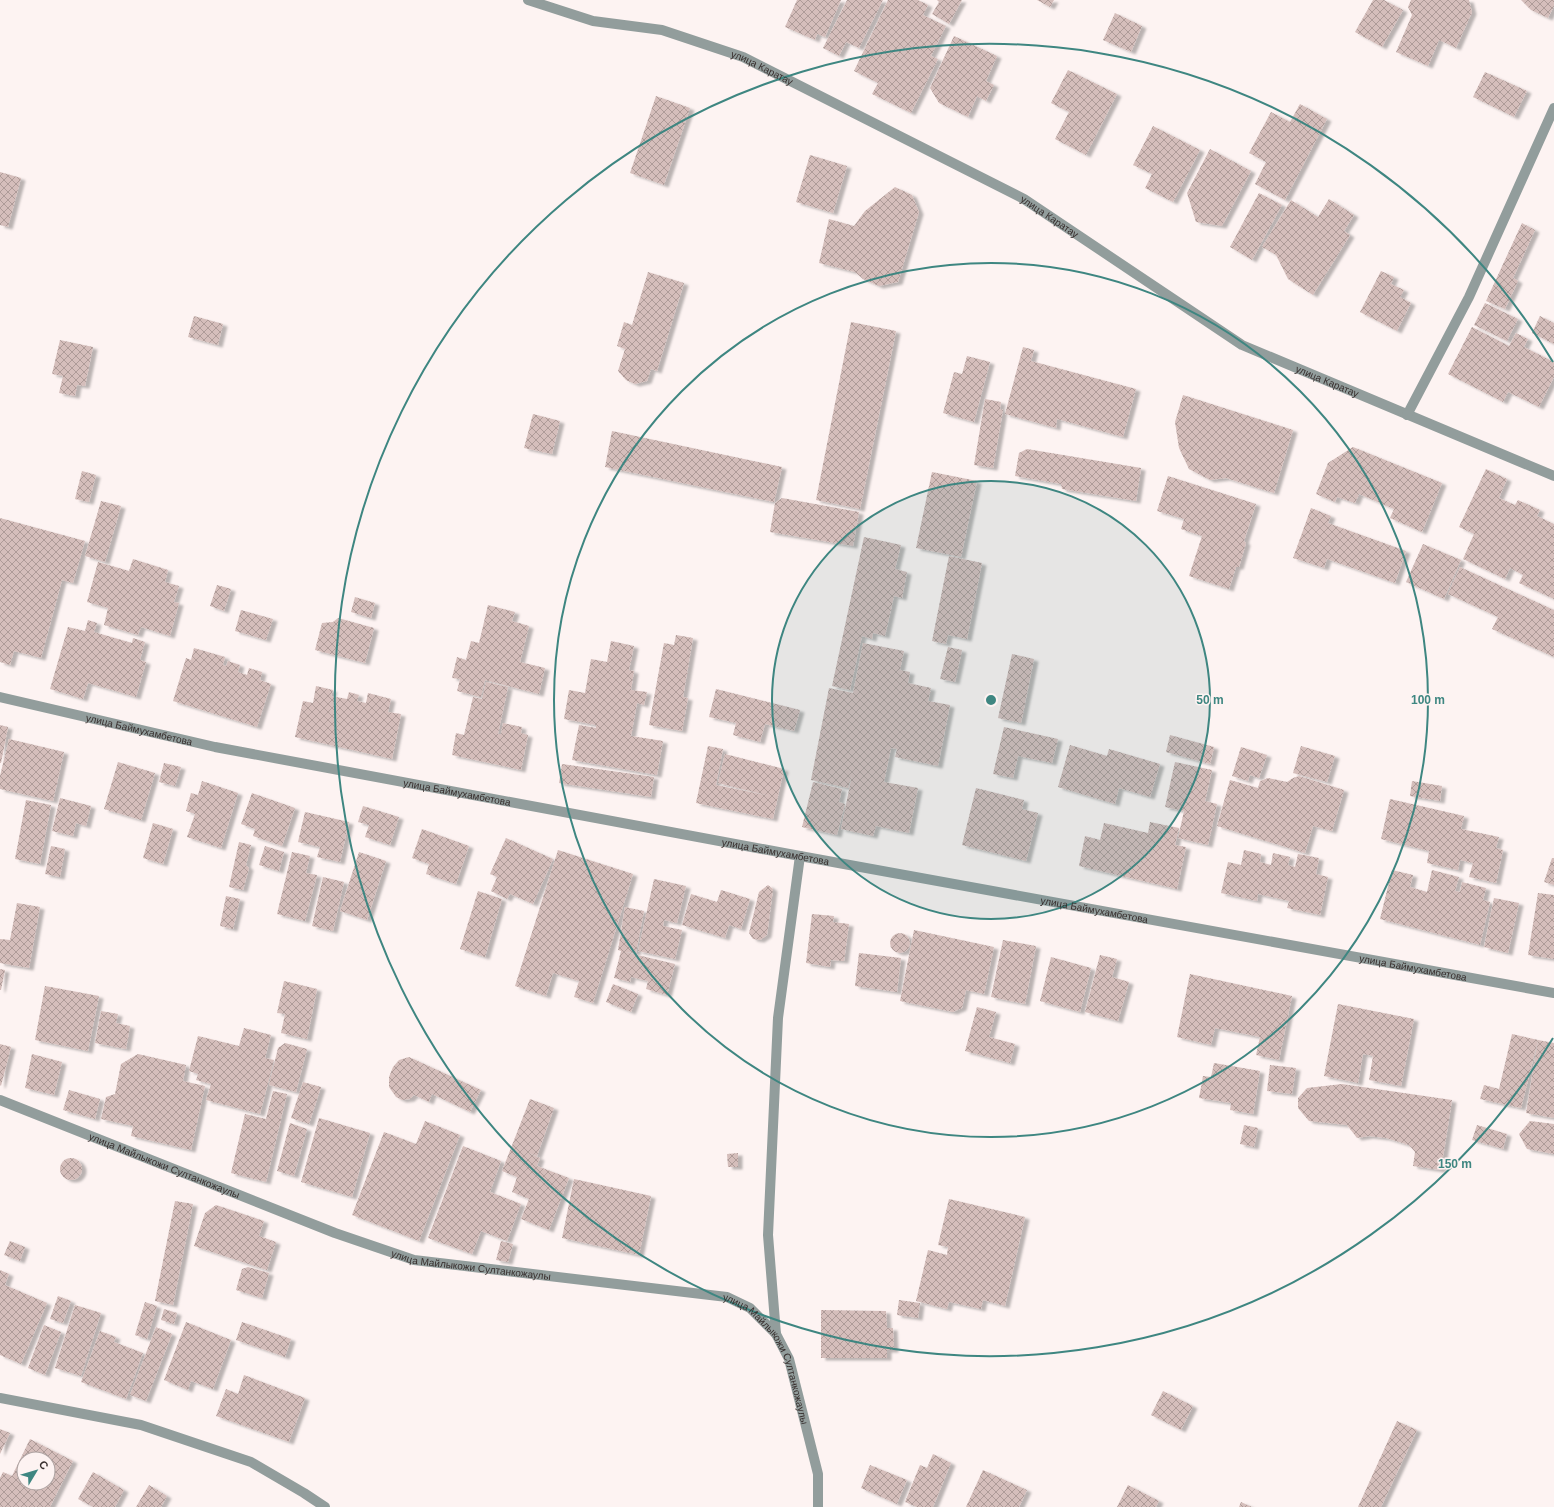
<svg xmlns="http://www.w3.org/2000/svg" width="1554" height="1507" font-family="Helvetica,sans-serif">
  <style>
    .building { fill: url(#building-cross-hatch); fill-rule: evenodd; filter: url(#shadow) }
    .lines { fill: none; stroke-linecap: round; stroke-linejoin: round }
    .minor { stroke: #929d9c; stroke-width: 10 }
    .ring { fill: none; stroke: #3e8681; stroke-width: 2 }
    .labels { text-anchor: middle; stroke-width: 3; stroke-linejoin: round; paint-order: stroke }
    .street-label { font-size: 10px; fill: #372e2d; stroke: #fdf3f2 }
    .centre { fill: #3e8681; stroke: #fdf3f2; stroke-width: 2 }
    .ring-label { font-size: 12px; text-anchor: middle; font-weight: bold; fill: #3e8681; stroke: #fdf3f2; stroke-width: 3; stroke-linejoin: round; paint-order: stroke }
  </style>
  <defs>
    <pattern id="building-cross-hatch" width="8" height="8" patternUnits="userSpaceOnUse"><rect width="8" height="8" fill="#d5bebb"/><path d="M0 0l8 8M0 8l8-8" fill="none" stroke="#ae9b98"/></pattern>
    <filter id="shadow"><feDropShadow dx="4.5" dy="2.5" stdDeviation="1" flood-color="#0004"/></filter>
  </defs>
  <rect width="100%" height="100%" fill="#fdf3f2"/>
  <g class="building">
    <polygon points="797,0 841,0 825,37 817,34 815,40 785,27"/>
    <polygon points="847,0 883,0 859,48 846,42 839,56 823,48"/>
    <polygon points="888,0 918,0 928,5 923,15 946,26 931,56 938,59 911,113 872,94 878,83 854,71"/>
    <polygon points="937,0 962,0 949,24 932,14 939,2"/>
    <polygon points="1037,0 1054,0 1050,7"/>
    <polygon points="1373,0 1384,0 1403,10 1382,47 1355,32"/>
    <polygon points="1411,0 1469,0 1472,12 1456,48 1439,40 1428,66 1396,52 1412,15 1408,7"/>
    <polygon points="1521,0 1554,0 1554,6 1548,18 1531,10"/>
    <polygon points="1115,13 1142,26 1131,52 1103,40"/>
    <polygon points="954,36 997,56 986,81 994,85 986,101 977,96 968,117 939,103 930,88"/>
    <polygon points="1068,70 1117,94 1086,155 1055,139 1069,112 1051,103"/>
    <polygon points="1485,72 1527,91 1514,117 1473,97"/>
    <polygon points="656,96 690,108 664,185 630,173"/>
    <polygon points="1300,104 1327,119 1285,200 1255,184 1266,162 1249,153 1271,112 1290,122"/>
    <polygon points="1153,126 1200,150 1173,202 1145,188 1152,174 1133,165"/>
    <polygon points="1210,149 1251,171 1222,226 1196,222 1187,193"/>
    <polygon points="810,155 847,166 833,213 796,202"/>
    <polygon points="0,172 21,178 8,227 0,225"/>
    <polygon points="895,187 912,195 919,212 898,282 879,286 863,279 855,272 819,263 829,219 854,226 865,211"/>
    <polygon points="1259,193 1282,205 1252,260 1230,247"/>
    <polygon points="1329,199 1354,215 1344,231 1350,235 1313,295 1288,279 1276,255 1262,247 1291,200 1318,217"/>
    <polygon points="1522,223 1535,230 1513,278 1518,281 1505,309 1486,301"/>
    <polygon points="1381,271 1394,277 1391,284 1404,290 1400,297 1411,303 1397,331 1360,312"/>
    <polygon points="648,272 684,283 657,371 651,369 647,381 635,384 626,380 618,371 625,349 617,346 624,322 632,325"/>
    <polygon points="1485,303 1518,319 1507,341 1474,325"/>
    <polygon points="194,316 223,324 218,345 188,337"/>
    <polygon points="1540,316 1554,323 1554,344 1532,333"/>
    <polygon points="851,322 896,331 860,509 816,500"/>
    <polygon points="1472,327 1509,346 1516,333 1528,339 1524,347 1554,362 1554,377 1539,407 1508,392 1503,402 1448,374"/>
    <polygon points="60,340 93,347 85,386 77,385 75,396 59,393 63,376 52,374"/>
    <polygon points="1023,347 1034,350 1031,361 1136,389 1123,437 1057,419 1056,428 1005,414"/>
    <polygon points="967,356 990,362 974,422 943,413 954,372 962,374"/>
    <polygon points="1183,395 1293,430 1274,493 1226,478 1210,480 1189,469 1179,448 1175,422"/>
    <polygon points="985,399 1001,402 1000,409 1003,410 993,468 974,465"/>
    <polygon points="533,414 560,421 552,454 524,448"/>
    <polygon points="612,431 782,467 774,502 605,467"/>
    <polygon points="1353,447 1442,483 1422,532 1390,518 1394,509 1359,494 1355,503 1337,497 1335,502 1316,494 1328,463"/>
    <polygon points="1027,449 1141,468 1136,501 1062,489 1061,484 1015,476 1019,453"/>
    <polygon points="1486,469 1507,479 1499,498 1515,505 1518,500 1540,510 1537,516 1554,524 1554,599 1519,583 1523,575 1510,568 1505,579 1463,559 1474,534 1459,527"/>
    <polygon points="82,471 96,475 89,502 75,499"/>
    <polygon points="932,472 977,481 961,557 916,548"/>
    <polygon points="1168,476 1256,504 1244,541 1246,543 1239,567 1236,567 1229,589 1189,576 1202,536 1181,529 1184,519 1157,511"/>
    <polygon points="782,498 859,512 853,546 770,532 775,503"/>
    <polygon points="101,501 121,506 105,562 85,556"/>
    <polygon points="1311,508 1331,516 1328,523 1406,551 1395,583 1327,559 1324,568 1293,558"/>
    <polygon points="0,518 85,541 73,583 62,580 41,658 14,651 10,665 0,662"/>
    <polygon points="864,537 901,545 895,569 907,572 902,598 894,596 885,636 873,633 872,639 862,636 850,690 832,686"/>
    <polygon points="1423,544 1461,560 1444,599 1406,582"/>
    <polygon points="949,556 982,563 967,639 948,635 946,644 932,641"/>
    <polygon points="133,559 168,570 165,582 179,586 174,602 179,603 170,636 141,627 138,635 104,625 108,608 87,602 98,562 129,571"/>
    <polygon points="1460,567 1554,610 1554,657 1492,629 1498,617 1448,594"/>
    <polygon points="217,585 231,589 224,611 210,606"/>
    <polygon points="355,597 375,603 371,618 351,612"/>
    <polygon points="488,605 515,612 512,621 529,626 520,662 545,668 539,694 485,680 481,697 457,691 460,679 452,678 457,657 466,660 471,641 479,643"/>
    <polygon points="241,610 273,619 266,640 235,631"/>
    <polygon points="338,618 374,628 365,663 315,650 322,623 333,622"/>
    <polygon points="88,620 97,623 94,632 132,643 133,638 145,642 140,660 146,662 136,697 88,683 83,699 50,689 68,627 85,631"/>
    <polygon points="676,635 693,638 683,697 688,698 682,731 649,725 664,643 674,645"/>
    <polygon points="611,641 634,646 629,670 634,671 631,690 647,692 644,705 637,703 631,736 663,741 657,775 572,760 579,725 596,728 596,725 564,719 569,690 585,693 591,659 607,662"/>
    <polygon points="863,643 904,651 900,670 910,672 908,683 931,688 928,701 950,705 938,766 895,757 897,749 891,748 884,782 918,788 909,833 876,826 873,836 841,829 852,775 848,788 811,780 829,688 853,693"/>
    <polygon points="948,647 962,650 955,682 940,679"/>
    <polygon points="194,648 225,657 223,665 226,666 228,661 240,665 238,672 247,675 249,668 262,672 260,680 271,684 257,727 173,701 186,658 191,660"/>
    <polygon points="1012,654 1034,659 1021,723 998,718"/>
    <polygon points="486,682 508,687 498,734 501,734 503,723 522,727 521,733 528,735 521,770 452,755 456,733 464,735 473,697 482,699"/>
    <polygon points="316,686 333,690 331,696 347,699 349,692 359,695 357,701 366,703 368,693 391,699 388,712 401,714 392,759 295,737 303,701 313,703"/>
    <polygon points="716,689 800,710 794,731 765,724 760,742 733,735 736,723 709,717"/>
    <polygon points="0,725 8,727 1,763 0,763"/>
    <polygon points="1004,727 1058,739 1052,763 1018,756 1013,778 993,774"/>
    <polygon points="1170,735 1214,747 1210,764 1166,752"/>
    <polygon points="9,739 64,752 53,801 0,789 0,776"/>
    <polygon points="1070,745 1107,756 1109,749 1160,764 1150,797 1119,788 1115,804 1058,787"/>
    <polygon points="708,746 723,749 716,785 770,796 718,783 725,754 784,769 773,819 696,803"/>
    <polygon points="1301,746 1335,756 1327,782 1293,773"/>
    <polygon points="1241,747 1267,755 1259,778 1250,775 1248,781 1232,776"/>
    <polygon points="118,762 155,773 141,820 104,809"/>
    <polygon points="1175,762 1212,770 1205,801 1217,804 1208,845 1178,838 1184,811 1165,807"/>
    <polygon points="164,763 181,767 175,786 159,782"/>
    <polygon points="562,764 654,777 651,797 559,783"/>
    <polygon points="1299,776 1344,790 1332,831 1313,826 1305,853 1217,826 1230,780 1258,788 1260,781 1268,778 1287,782 1293,778"/>
    <polygon points="202,781 238,793 221,848 187,837 195,814 186,811 191,793 198,795"/>
    <polygon points="1412,781 1442,786 1440,801 1410,796"/>
    <polygon points="813,782 842,789 839,802 845,804 837,835 802,827"/>
    <polygon points="976,788 1024,800 1022,809 1038,813 1026,861 962,845"/>
    <polygon points="252,793 295,808 282,846 253,836 255,829 241,824"/>
    <polygon points="60,798 91,806 86,826 76,823 73,836 52,831"/>
    <polygon points="1390,799 1464,816 1461,829 1499,837 1496,848 1503,850 1496,883 1469,877 1473,863 1460,860 1458,870 1427,863 1429,851 1381,839"/>
    <polygon points="26,800 51,805 40,864 15,859"/>
    <polygon points="363,806 399,817 390,845 365,837 369,825 358,822"/>
    <polygon points="305,812 349,822 340,862 317,857 320,847 298,842"/>
    <polygon points="1150,822 1179,828 1175,845 1186,847 1177,889 1079,866 1085,836 1100,840 1104,823 1148,833"/>
    <polygon points="153,823 173,829 163,864 143,858"/>
    <polygon points="422,829 469,846 456,884 426,874 429,864 412,858"/>
    <polygon points="506,838 553,859 533,904 510,894 507,899 491,891 497,877 490,874"/>
    <polygon points="239,842 251,845 246,865 249,868 243,890 229,887"/>
    <polygon points="51,846 65,849 60,877 45,874"/>
    <polygon points="265,846 284,852 279,871 259,865"/>
    <polygon points="558,850 633,874 593,1003 574,997 579,981 553,973 546,996 515,986"/>
    <polygon points="1244,850 1261,854 1260,862 1271,865 1273,853 1290,857 1288,865 1295,867 1298,854 1319,858 1316,874 1328,877 1320,915 1287,908 1289,901 1258,894 1257,901 1221,893 1228,862 1241,865"/>
    <polygon points="292,852 310,856 306,873 317,875 305,921 277,914"/>
    <polygon points="359,852 386,861 367,920 340,911"/>
    <polygon points="1552,858 1554,858 1554,885 1544,882"/>
    <polygon points="1392,870 1413,875 1410,887 1427,892 1432,870 1459,877 1455,891 1460,892 1462,882 1486,888 1483,900 1490,902 1480,945 1380,919"/>
    <polygon points="323,877 344,882 333,931 312,926"/>
    <polygon points="654,879 686,886 677,923 664,920 663,926 682,930 675,959 638,951"/>
    <polygon points="768,885 773,889 767,935 760,940 753,939 749,933 759,892"/>
    <polygon points="721,890 750,899 741,929 729,925 725,938 682,925 691,894 717,902"/>
    <polygon points="478,891 502,899 485,957 460,949"/>
    <polygon points="1538,893 1554,895 1554,959 1528,955"/>
    <polygon points="226,896 240,899 233,929 220,926"/>
    <polygon points="1494,898 1519,903 1508,953 1484,947"/>
    <polygon points="17,903 40,907 29,968 0,963 0,939 10,940"/>
    <polygon points="625,907 644,911 636,953 625,952 675,964 667,995 646,989 648,981 631,977 630,982 614,978 621,951 618,950"/>
    <polygon points="812,914 834,916 833,922 849,924 844,961 831,960 830,967 806,963"/>
    <polygon points="914,930 994,947 984,994 966,990 962,1008 953,1012 900,1001"/>
    <circle cx="900" cy="943" r="10"/>
    <polygon points="1003,940 1036,946 1025,1004 991,997"/>
    <polygon points="859,953 901,958 897,992 855,986"/>
    <polygon points="1100,955 1117,959 1112,977 1129,982 1118,1021 1085,1012"/>
    <polygon points="1051,957 1091,968 1080,1012 1040,1001"/>
    <polygon points="0,969 5,970 1,990 0,990"/>
    <polygon points="1190,974 1292,996 1279,1060 1256,1055 1260,1037 1215,1028 1211,1045 1177,1037"/>
    <polygon points="284,981 317,989 307,1039 281,1033 285,1014 277,1013"/>
    <polygon points="613,984 638,994 631,1012 606,1002"/>
    <polygon points="45,986 99,996 88,1051 35,1040"/>
    <polygon points="1338,1004 1414,1019 1401,1086 1369,1080 1373,1056 1363,1054 1358,1083 1324,1076"/>
    <polygon points="977,1007 996,1012 989,1037 1015,1044 1010,1063 965,1051"/>
    <polygon points="101,1011 118,1014 116,1023 130,1026 126,1049 95,1043"/>
    <polygon points="244,1028 271,1035 265,1058 274,1060 260,1114 206,1100 211,1084 196,1080 198,1074 189,1071 198,1036 239,1046"/>
    <polygon points="1512,1034 1538,1040 1521,1108 1480,1099 1484,1085 1499,1089"/>
    <polygon points="1538,1040 1554,1043 1554,1118 1526,1113"/>
    <polygon points="285,1043 307,1049 296,1092 269,1085 278,1048"/>
    <polygon points="0,1044 11,1047 1,1086 0,1085"/>
    <polygon points="32,1054 62,1062 54,1095 25,1088"/>
    <polygon points="138,1054 186,1065 183,1081 205,1086 191,1150 131,1136 133,1126 101,1119 106,1097 115,1094 121,1064"/>
    <polygon points="409,1057 481,1090 470,1112 432,1094 429,1102 414,1095 410,1099 402,1100 396,1097 389,1087 389,1077 393,1067 399,1060"/>
    <polygon points="1214,1063 1260,1071 1253,1114 1230,1110 1231,1103 1199,1098 1203,1076 1211,1077"/>
    <polygon points="1270,1065 1296,1068 1292,1094 1267,1091"/>
    <polygon points="303,1082 321,1087 309,1124 291,1118"/>
    <polygon points="1342,1084 1452,1100 1441,1170 1413,1166 1415,1152 1409,1145 1386,1138 1369,1136 1357,1138 1347,1125 1309,1121 1298,1108 1298,1098 1307,1088"/>
    <polygon points="69,1090 100,1099 95,1119 63,1110"/>
    <polygon points="273,1091 287,1094 266,1182 231,1173 245,1114 266,1119"/>
    <polygon points="530,1099 554,1108 537,1156 526,1152 540,1158 537,1166 569,1178 549,1230 521,1219 529,1199 512,1192 517,1177 502,1171"/>
    <polygon points="319,1118 370,1133 352,1197 301,1182"/>
    <polygon points="425,1121 460,1135 419,1241 352,1215 384,1132 416,1144"/>
    <polygon points="1530,1121 1554,1124 1554,1154 1527,1149 1519,1134"/>
    <polygon points="290,1123 307,1129 294,1176 277,1171"/>
    <polygon points="1244,1125 1258,1128 1254,1147 1240,1144"/>
    <polygon points="1477,1125 1507,1134 1503,1149 1472,1140"/>
    <polygon points="463,1146 501,1161 490,1192 521,1204 507,1241 481,1231 472,1254 428,1238"/>
    <polygon points="738,1153 738,1167 728,1167 727,1154"/>
    <circle cx="71" cy="1169" r="11"/>
    <polygon points="574,1179 651,1196 639,1255 562,1238"/>
    <polygon points="949,1199 1025,1217 1005,1306 983,1300 981,1309 949,1302 947,1309 916,1301 928,1250 947,1255 948,1247 938,1245"/>
    <polygon points="175,1201 193,1204 173,1305 155,1301"/>
    <polygon points="216,1205 264,1221 259,1236 276,1242 267,1270 194,1246 205,1213"/>
    <polygon points="10,1241 25,1247 20,1261 4,1255"/>
    <polygon points="501,1241 513,1244 508,1262 496,1260"/>
    <polygon points="248,1267 269,1273 262,1298 236,1290 242,1269"/>
    <polygon points="0,1270 9,1274 5,1285 47,1303 21,1364 0,1355"/>
    <polygon points="58,1296 71,1301 63,1323 50,1319"/>
    <polygon points="899,1300 920,1303 918,1318 897,1315"/>
    <polygon points="145,1302 157,1306 147,1339 135,1335"/>
    <polygon points="75,1305 101,1313 81,1376 55,1368"/>
    <polygon points="164,1309 177,1313 174,1324 161,1320"/>
    <polygon points="821,1310 886,1311 887,1328 893,1328 894,1350 887,1350 887,1358 821,1358"/>
    <polygon points="186,1322 231,1340 213,1389 191,1381 188,1390 164,1380"/>
    <polygon points="242,1322 291,1339 285,1357 236,1340"/>
    <polygon points="44,1325 61,1332 45,1375 28,1368"/>
    <polygon points="156,1327 172,1334 146,1401 130,1395"/>
    <polygon points="100,1331 116,1337 114,1342 143,1353 126,1399 81,1382"/>
    <polygon points="244,1375 305,1398 289,1442 216,1416 226,1389 238,1394"/>
    <polygon points="1163,1391 1193,1406 1181,1430 1151,1415"/>
    <polygon points="1397,1421 1417,1430 1381,1507 1358,1507"/>
    <polygon points="0,1429 10,1433 0,1454"/>
    <path d="M 30,1439 L 73,1461 L 50,1507 L 0,1507 L 0,1478 L 3,1472 L 12,1476 ZM 24,1459 L 48,1459 L 48,1483 L 24,1483 Z"/>
    <polygon points="933,1454 951,1463 933,1507 917,1507 905,1502 920,1465 927,1468"/>
    <polygon points="870,1465 907,1480 897,1504 861,1488"/>
    <polygon points="983,1470 1027,1490 1019,1507 966,1507"/>
    <polygon points="93,1472 124,1490 115,1507 93,1507 78,1499"/>
    <polygon points="149,1485 167,1496 161,1507 136,1507"/>
    <polygon points="1128,1485 1159,1501 1156,1507 1117,1507"/>
    <polygon points="1241,1502 1252,1507 1239,1507"/>
  </g>
  <g class="lines">
    <g class="minor">
      <path id="s1" d="M 528,0 L 593,21 L 662,30 L 743,57 L 1024,199 L 1242,345 L 1554,476"/>
      <polyline points="1407,415 1469,297 1554,108"/>
      <path id="s2" d="M 0,697 L 215,747 L 800,856 L 1554,993"/>
      <path id="s3" d="M 0,1100 L 335,1233 L 414,1260 L 727,1297 L 750,1308 L 776,1334 L 789,1359 L 818,1474 L 818,1507"/>
      <polyline points="776,1334 768,1235 778,1018 800,856"/>
      <polyline points="0,1398 141,1425 251,1462 304,1493 325,1507"/>
    </g>
  </g>
  <circle cx="991" cy="700" r="219" fill="#3e8681" fill-opacity=".12"/>
  <g class="ring">
    <circle cx="991" cy="700" r="219"/>
    <circle cx="991" cy="700" r="437"/>
    <path d="M1553 1038A656 656 0 1 1 1553 362"/>
  </g>
  <g class="labels">
    <g class="street-label">
      <text dy="4" stroke="none"><textPath href="#s1" startOffset="245">улица Каратау</textPath></text>
      <text dy="4" stroke="none"><textPath href="#s1" startOffset="569">улица Каратау</textPath></text>
      <text dy="4" stroke="none"><textPath href="#s1" startOffset="893">улица Каратау</textPath></text>
      <text dy="4" stroke="none"><textPath href="#s2" startOffset="143">улица Баймухамбетова</textPath></text>
      <text dy="4" stroke="none"><textPath href="#s2" startOffset="467">улица Баймухамбетова</textPath></text>
      <text dy="4" stroke="none"><textPath href="#s2" startOffset="791">улица Баймухамбетова</textPath></text>
      <text dy="4" stroke="none"><textPath href="#s2" startOffset="1115">улица Баймухамбетова</textPath></text>
      <text dy="4" stroke="none"><textPath href="#s2" startOffset="1439">улица Баймухамбетова</textPath></text>
      <text dy="4" stroke="none"><textPath href="#s3" startOffset="177">улица Майлыкожи Султанкожаулы</textPath></text>
      <text dy="4" stroke="none"><textPath href="#s3" startOffset="501">улица Майлыкожи Султанкожаулы</textPath></text>
      <text dy="4" stroke="none"><textPath href="#s3" startOffset="836">улица Майлыкожи Султанкожаулы</textPath></text>
    </g>
  </g>
  <circle cx="991" cy="700" r="6" class="centre"/>
  <g class="ring-label">
    <text x="1210" y="704">50 m</text>
    <text x="1428" y="704">100 m</text>
    <text x="1455" y="1168">150 m</text>
  </g>
  <g transform="translate(36 1471) rotate(52)"><circle r="19" fill="#fdf3f2" stroke="#aea4a3"/>
  <path d="M0-3L7 15L0 10L-7 15Z" fill="#3e8681"/>
  <text y="-6" font-size="11" font-weight="bold" text-anchor="middle" fill="#372e2d">С</text>
  </g>
</svg>
